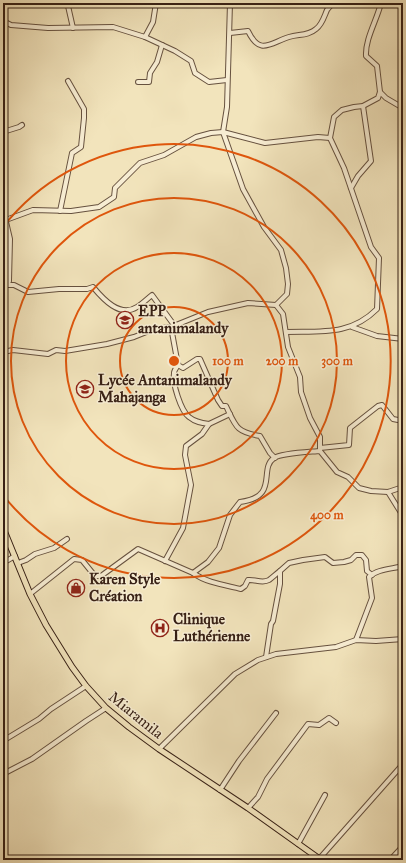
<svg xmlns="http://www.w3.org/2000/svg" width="406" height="863" font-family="'IM FELL Great Primer',serif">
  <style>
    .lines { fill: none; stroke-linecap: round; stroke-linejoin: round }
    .minor-casing { stroke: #66513f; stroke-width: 6 }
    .major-casing { stroke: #372015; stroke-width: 7 }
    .minor { stroke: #f7edd3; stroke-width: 4 }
    .major { stroke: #f2e4bc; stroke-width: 5 }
    .ring { fill: none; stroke: #df560c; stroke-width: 2 }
    .labels { text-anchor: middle; stroke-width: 3; stroke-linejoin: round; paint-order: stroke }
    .poi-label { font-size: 15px; font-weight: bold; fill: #372015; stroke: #f7edd3; text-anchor: start }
    .street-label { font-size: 15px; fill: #372015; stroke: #f7edd3 }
    .centre { fill: #df560c; stroke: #f7edd3; stroke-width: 2 }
    .ring-label { font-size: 12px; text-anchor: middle; font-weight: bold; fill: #df560c; stroke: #f7edd3; stroke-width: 3; stroke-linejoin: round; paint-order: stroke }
  </style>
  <rect width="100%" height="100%" fill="#f2e4bc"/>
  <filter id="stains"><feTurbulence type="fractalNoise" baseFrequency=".005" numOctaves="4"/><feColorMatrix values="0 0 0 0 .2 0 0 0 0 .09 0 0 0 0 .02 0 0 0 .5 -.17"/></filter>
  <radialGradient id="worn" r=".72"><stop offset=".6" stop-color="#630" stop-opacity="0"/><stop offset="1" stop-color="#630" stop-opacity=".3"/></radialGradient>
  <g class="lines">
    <defs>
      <g id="minor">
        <polyline points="66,3 68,6 73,28"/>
        <polyline points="3,21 11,25 48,28 113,27 145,37 175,51 191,61 195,73 209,82 227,80"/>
        <path d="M 230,33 L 248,31 C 260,56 270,43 289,37 C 299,34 308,36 316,29 C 322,25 324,17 327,10 C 329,7 331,6 333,3"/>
        <polyline points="145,37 153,22 156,3"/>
        <polyline points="138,82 149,82 150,73 157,62 162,45"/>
        <polyline points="380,92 386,98 403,108"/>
        <polyline points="3,132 19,127 22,125"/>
        <polyline points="351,188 358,176 371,161 363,106"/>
        <polyline points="3,209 10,239 9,281 7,285 3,285"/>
        <polyline points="60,211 72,153 81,147 84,118 84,109 68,81"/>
        <polyline points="3,221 33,210 71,211 99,207 114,197 115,188 140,163 164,155 196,137 211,133 223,132 265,143 318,137 330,138"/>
        <path d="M 7,285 L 14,285 L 28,292 L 59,289 L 87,289 L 93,287 C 103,299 120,318 137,307 C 142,304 147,299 152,295 L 174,325"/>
        <polyline points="276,305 283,314 288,347 300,377 301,392 310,418 320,437 320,451"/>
        <path d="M 171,327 L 178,365 L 183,368 L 197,359 L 200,359 L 218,400 L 222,406 L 226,406 C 236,427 236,432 260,436 L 270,453 L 275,458"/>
        <polyline points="352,327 377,336 403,339"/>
        <path d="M 286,332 C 321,331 350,336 377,309 L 379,258 L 371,247 L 344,168 L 330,138 L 334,117 L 342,110 L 354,107 L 363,106 L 378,98 L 380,92 L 377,66 L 366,56 C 365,39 377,20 381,3"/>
        <polyline points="3,352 13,350 48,354 56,350 65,351 107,344 134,337 154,329 171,327 208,312 248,303 276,305 287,294 288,284 286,268 281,250 264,227 243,189 223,132 227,107 230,3"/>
        <path d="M 178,365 C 177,367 174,370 174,373 C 172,383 181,411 189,417 C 195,422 202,423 209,424"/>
        <polyline points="320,448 349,445 350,428 378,406 382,405 393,419 403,421"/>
        <polyline points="388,492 403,516"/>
        <polyline points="165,561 183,528 191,485 185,455 186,446 202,434 209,424 230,414"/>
        <polyline points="3,563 15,556"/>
        <polyline points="18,563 26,560 35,554 54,548 67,539"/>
        <path d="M 193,573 C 207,583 225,585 241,589 L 245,586 L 248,580 C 255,579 262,584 269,580 C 273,577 276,574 280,571"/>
        <path d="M 30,594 L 74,559 L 82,560 L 95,576 L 101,576 L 138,549 L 193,573 L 208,562 L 219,548 L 230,515 L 240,502 C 280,497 258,469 274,458 C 282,453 310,452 320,451 L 337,472 L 348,477 L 359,488 L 371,491 L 388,492 L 403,487"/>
        <path d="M 356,640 L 372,598 L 369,577 C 377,569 392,569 403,566"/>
        <polyline points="266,657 271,624 273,621 280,584 280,571 289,563 303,560 325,557 333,563 344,562 351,560 356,555 362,555 366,560 367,571 372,575"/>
        <polyline points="6,739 39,719 51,709 86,686"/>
        <polyline points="159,749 235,674 258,660 276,654 336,647 356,640 376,641 403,639"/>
        <polyline points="3,774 32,759 86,721 106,708"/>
        <polyline points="220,790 239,761 276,713"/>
        <polyline points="248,808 258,797 267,779 308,724 319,725 329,718 336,723"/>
        <polyline points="298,844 325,795"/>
        <polyline points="319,859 403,764"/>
        <polyline points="390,860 403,846"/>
      </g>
      <polyline id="major" points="3,528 30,594 46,625 72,667 86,686 106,708 129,727 159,749 248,808 321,860"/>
    </defs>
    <use href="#minor" class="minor-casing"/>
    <use href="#major" class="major-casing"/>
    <use href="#minor" class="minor"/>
    <use href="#major" class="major"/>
  </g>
  <g class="ring">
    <circle cx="174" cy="361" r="54"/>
    <circle cx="174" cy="361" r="108"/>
    <circle cx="174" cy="361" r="163"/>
    <path d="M3 227A217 217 0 1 1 3 495"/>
  </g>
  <defs>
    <symbol id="school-ring" viewBox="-11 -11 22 22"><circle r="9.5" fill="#f7edd3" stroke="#8f2418" stroke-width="1.5"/><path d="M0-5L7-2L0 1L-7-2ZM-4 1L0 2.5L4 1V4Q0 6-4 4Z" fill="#8f2418"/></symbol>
    <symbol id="shop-ring" viewBox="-11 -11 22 22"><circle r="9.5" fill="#f7edd3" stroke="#8f2418" stroke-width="1.5"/><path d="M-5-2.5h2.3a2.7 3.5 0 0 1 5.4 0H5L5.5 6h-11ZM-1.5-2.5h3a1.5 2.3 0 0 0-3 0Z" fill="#8f2418"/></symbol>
    <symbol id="hospital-ring" viewBox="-11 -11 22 22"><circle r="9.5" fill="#f7edd3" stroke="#8f2418" stroke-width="1.5"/><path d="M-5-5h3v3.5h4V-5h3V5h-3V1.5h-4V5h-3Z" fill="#8f2418"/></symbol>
  </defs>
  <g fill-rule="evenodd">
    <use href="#school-ring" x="115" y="310" width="20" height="20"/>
    <use href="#school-ring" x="75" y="379" width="20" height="20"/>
    <use href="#shop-ring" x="66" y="578" width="20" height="20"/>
    <use href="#hospital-ring" x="150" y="618" width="20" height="20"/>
  </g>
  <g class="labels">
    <g class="poi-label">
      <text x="138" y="316">EPP<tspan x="138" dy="17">antanimalandy</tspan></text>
      <text x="98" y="385">Lycée Antanimalandy<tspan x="98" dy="17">Mahajanga</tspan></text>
      <text x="89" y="584">Karen Style<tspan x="89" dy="17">Création</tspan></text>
      <text x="173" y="624">Clinique<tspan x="173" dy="17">Luthérienne</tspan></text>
    </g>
    <g class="street-label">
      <text transform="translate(136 715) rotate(39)" y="5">Miaramila</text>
    </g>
  </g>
  <circle cx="174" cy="361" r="6" class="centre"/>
  <g class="ring-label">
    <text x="228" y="365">100 m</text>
    <text x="282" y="365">200 m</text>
    <text x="337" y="365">300 m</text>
    <text x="327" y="519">400 m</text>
  </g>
  <rect width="406" height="863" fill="none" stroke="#f2e4bc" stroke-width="16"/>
  <rect x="4" y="4" width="398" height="855" fill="none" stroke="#372015" stroke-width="2"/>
  <rect x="8" y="8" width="390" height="847" fill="none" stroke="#372015"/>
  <rect width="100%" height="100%" filter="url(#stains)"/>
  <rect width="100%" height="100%" fill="url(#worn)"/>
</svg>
